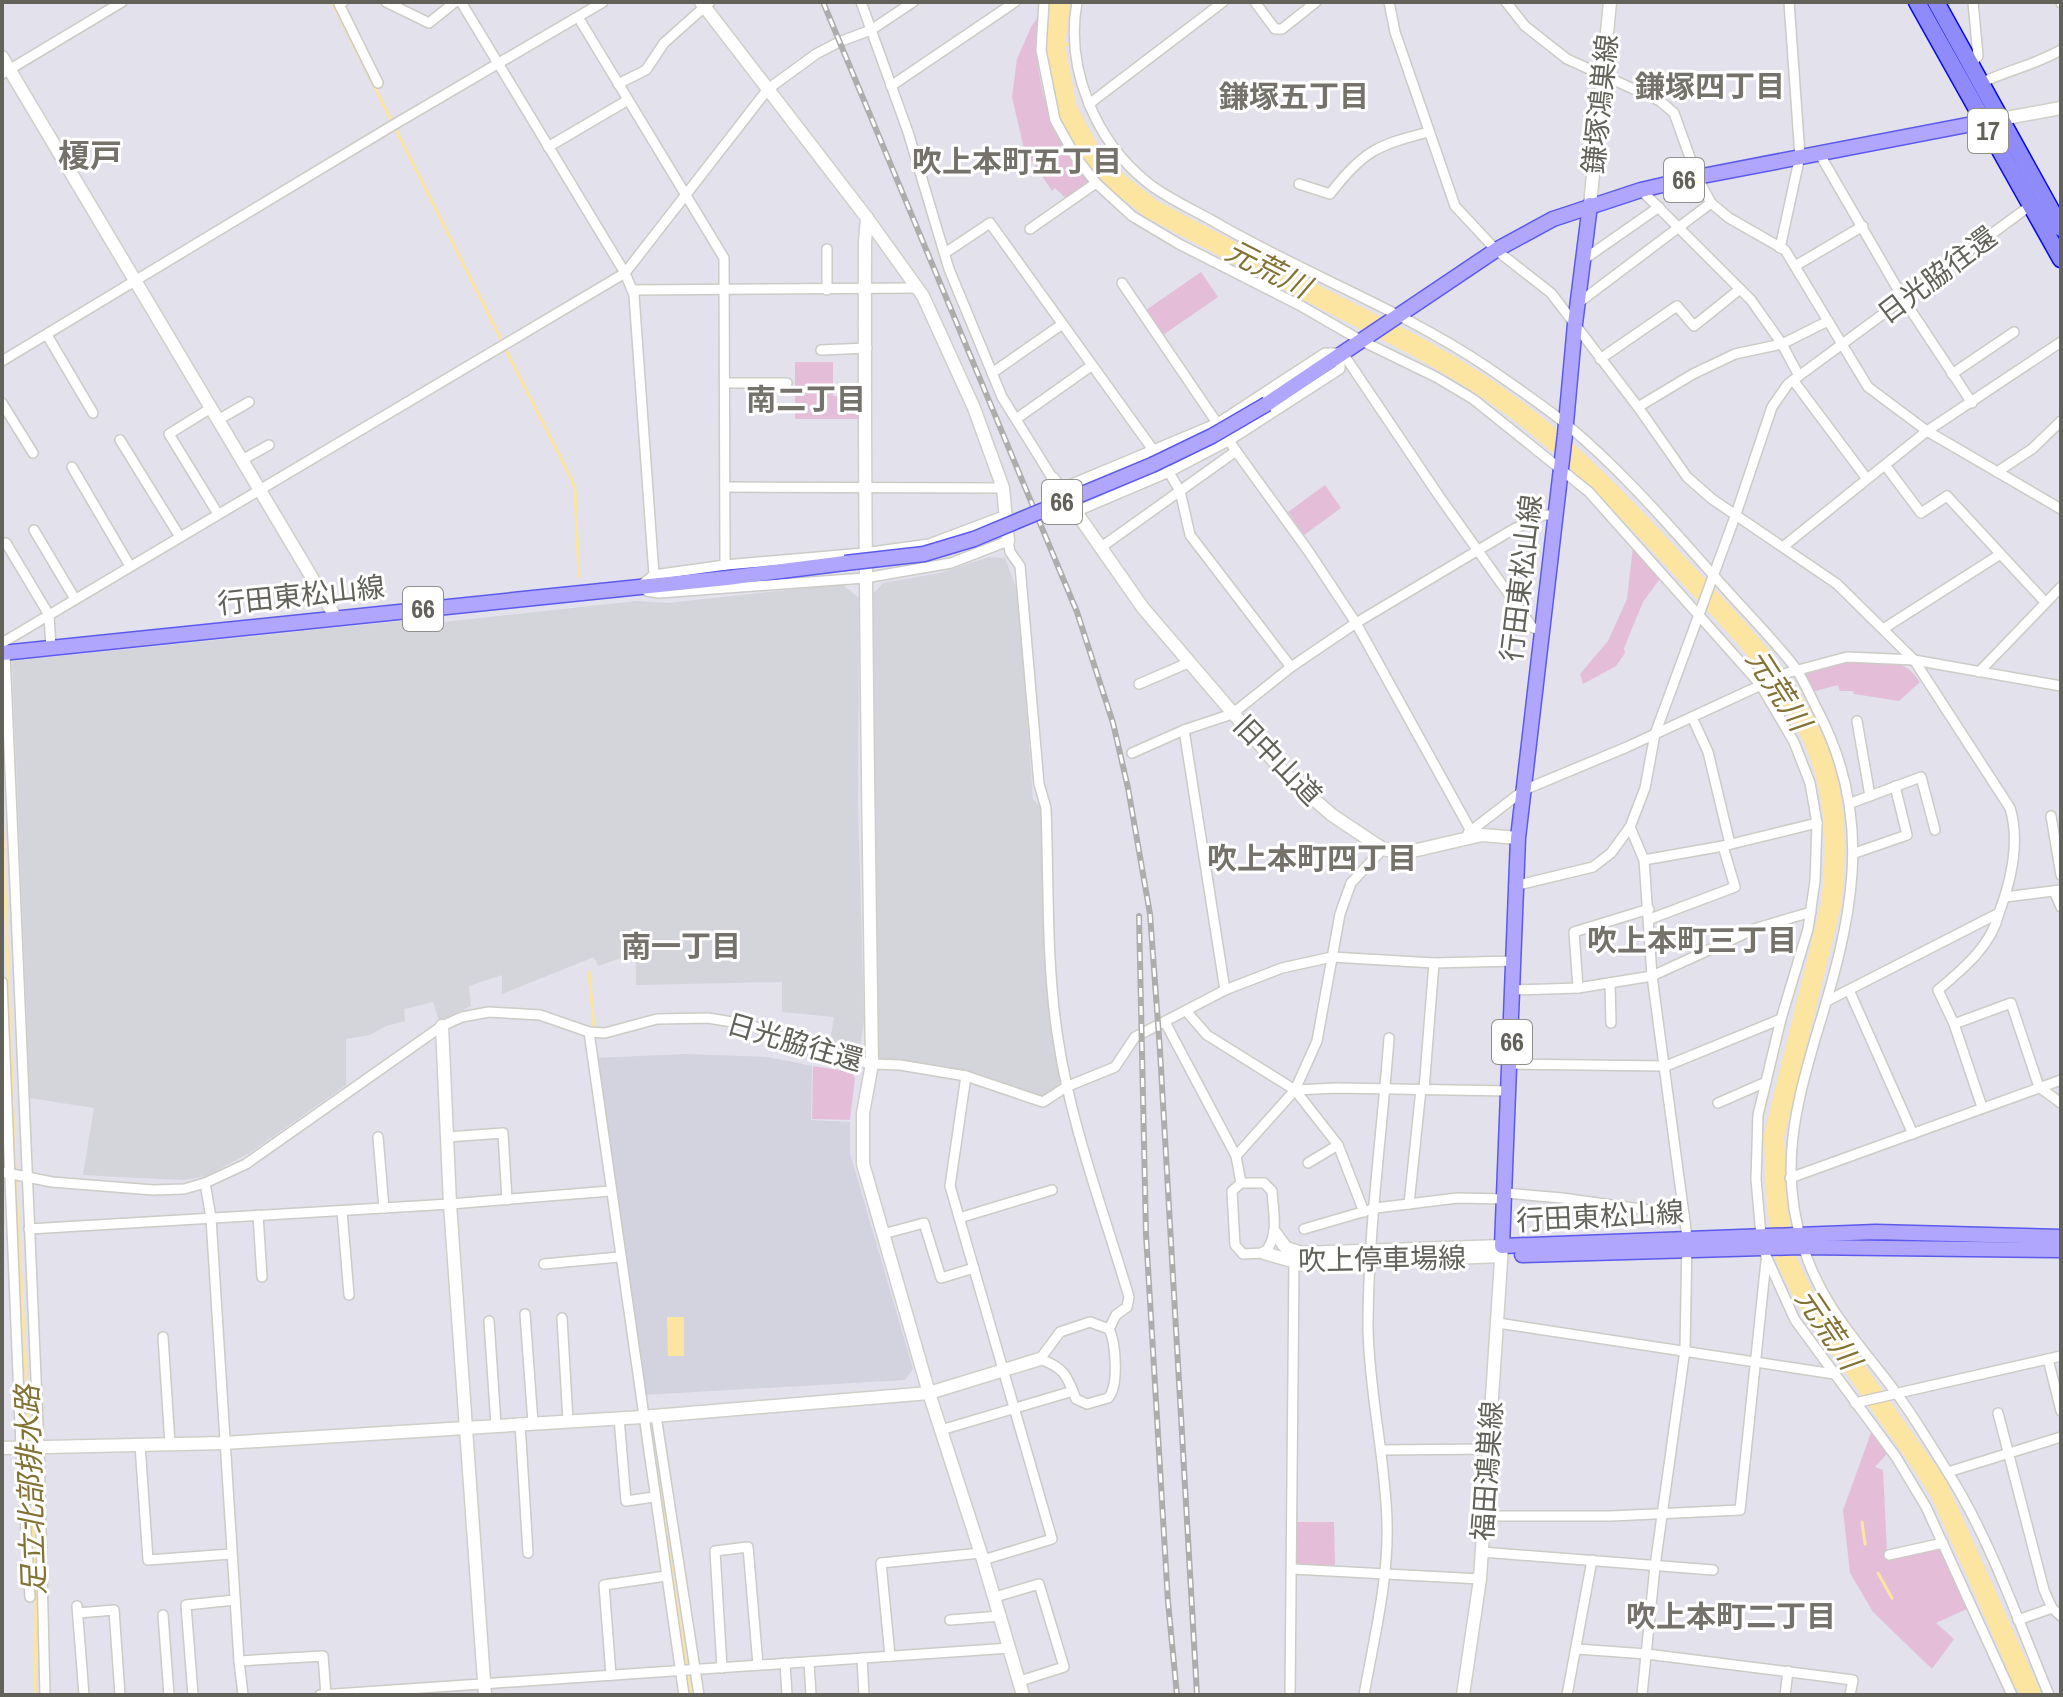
<svg xmlns="http://www.w3.org/2000/svg" width="2063" height="1697" font-family="'Archivo Narrow','Noto Sans JP',sans-serif">
  <style>
    .industrial { fill: #d4d4db }
    .education { fill: #d3d2df }
    .green { fill: #e4bed9 }
    .water { fill: #fce4a1 }
    .lines { fill: none; stroke-linecap: round; stroke-linejoin: round }
    .stream { stroke: #fce4a1; stroke-width: 3 }
    .river { stroke: #fce4a1; stroke-width: 20 }
    .street-casing { stroke: #cccbc5; stroke-width: 12 }
    .secondary-casing { stroke: #d0cfc7; stroke-width: 15 }
    .primary-casing { stroke: #5c5aed; stroke-width: 17 }
    .highway-casing { stroke: #060be7; stroke-width: 19 }
    .street { stroke: #fff; stroke-width: 9 }
    .secondary { stroke: #fff; stroke-width: 12 }
    .primary { stroke: #b1a6fd; stroke-width: 14 }
    .highway { stroke: #8f8bfa; stroke-width: 16 }
    .rail-casing { stroke: #aeadac; stroke-width: 6 }
    .rail { stroke: #fff; stroke-width: 3; stroke-dasharray: 9; stroke-linecap: butt }
    .primary-bridge-casing { stroke: #5c5aed; stroke-width: 17; stroke-linecap: butt }
    .primary-bridge { stroke: #b1a6fd; stroke-width: 14 }
    .labels { text-anchor: middle; stroke-width: 6; stroke-linejoin: round; paint-order: stroke }
    .shield { fill: #fff; stroke: #91908c; stroke-width: 2 }
    .shield-label { font-size: 26px; font-weight: bold; fill: #62615a }
    .street-label { font-size: 28px; fill: #62615a; stroke: #fff }
    .neighbourhood-label { font-size: 30px; font-weight: bold; fill: #74726b; stroke: #fff }
    .water-label { font-size: 30px; font-style: italic; fill: #827233; stroke: #fff }
    .quarter-label { font-size: 32px; font-weight: bold; fill: #74726b; stroke: #fff }
  </style>
  <rect width="100%" height="100%" fill="#e2e1ec"/>
  <g class="industrial">
    <polygon points="989,557 1005,558 1018,593 1033,799 1042,809 1044,926 1060,1084 1046,1096 1034,1096 877,1060 870,597 883,583 940,573"/>
    <polygon points="842,584 859,598 858,803 864,1020 858,1059 828,1054 834,1017 782,1012 782,982 636,985 636,953 598,966 594,957 502,994 502,975 469,986 471,1006 439,1021 433,1002 404,1009 405,1021 386,1026 370,1035 346,1039 346,1085 251,1152 207,1176 182,1180 83,1175 94,1108 30,1098 12,661 440,617 444,622 637,601 668,603"/>
  </g>
  <polygon class="education" points="685,1054 768,1057 812,1066 811,1120 850,1122 850,1153 913,1369 905,1380 643,1395 595,1058"/>
  <g class="green">
    <path d="M 1038,17 C 1033,50 1040,90 1052,122 C 1060,142 1078,162 1090,180 L 1090,183 L 1068,200 L 1055,188 L 1052,191 L 1024,149 L 1012,97 L 1017,59 L 1031,27 Z"/>
    <polygon points="1201,272 1218,297 1163,335 1146,310"/>
    <polygon points="795,362 833,362 833,396 861,397 861,419 795,419"/>
    <polygon points="1325,485 1341,508 1304,535 1288,512"/>
    <polygon points="1633,547 1661,577 1643,602 1624,648 1625,653 1616,666 1583,684 1580,674 1608,641 1627,599"/>
    <path d="M 1849,660 C 1878,662 1903,655 1920,682 L 1899,701 L 1854,694 L 1853,691 L 1840,691 L 1838,685 L 1812,692 L 1804,678 L 1805,671 Z"/>
    <polygon points="813,1066 851,1072 855,1078 850,1120 812,1119"/>
    <polygon points="1872,1430 1890,1450 1875,1467 1883,1470 1887,1552 1939,1547 1943,1550 1969,1608 1936,1623 1954,1639 1932,1669 1873,1612 1850,1573 1843,1510"/>
    <polygon points="1297,1522 1334,1522 1335,1566 1298,1564 1296,1561"/>
  </g>
  <polygon class="water" points="667,1317 684,1317 684,1356 668,1356"/>
  <g class="lines">
    <g class="stream">
      <polyline points="332,2 501,339"/>
      <polyline points="1055,46 1070,44"/>
      <polyline points="507,352 572,480 575,490 579,577"/>
      <polyline points="2,806 15,1167 30,1445"/>
      <polyline points="589,972 594,1027"/>
      <polyline points="1901,1446 1934,1499 1963,1563"/>
      <polyline points="31,1453 36,1602 35,1695"/>
      <polyline points="655,1462 686,1663"/>
      <polyline points="1862,1522 1865,1544"/>
      <polyline points="1966,1569 2016,1686"/>
      <polyline points="1878,1573 1892,1598"/>
      <polyline points="688,1677 691,1695"/>
    </g>
    <path class="river" d="M 1060,2 L 1055,46 L 1067,109 L 1092,155 L 1119,183 L 1150,208 C 1214,242 1278,276 1343,309 C 1400,337 1459,367 1510,405 C 1577,455 1629,511 1685,572 C 1736,626 1794,684 1820,756 C 1837,802 1837,856 1831,905 L 1774,1136 L 1777,1207 L 1786,1259 L 1805,1298 L 1937,1485 L 2031,1695"/>
    <defs>
      <g id="street">
        <polyline points="343,2 339,4 378,83"/>
        <polyline points="386,2 429,23 455,2"/>
        <polyline points="461,2 625,273 634,295 654,575"/>
        <polyline points="861,2 908,132 949,269 1002,397 1053,479"/>
        <polyline points="1044,2 1041,50 1055,120 1075,156 1096,183 1132,216 1179,244 1301,306 1360,340 1436,377 1473,399 1589,492 1760,684 1794,742 1810,783 1817,823 1815,881 1808,929 1781,1019 1758,1115 1756,1179 1762,1247 1795,1320 1896,1457 1926,1507 2012,1695"/>
        <path d="M 1077,2 C 1065,68 1095,141 1148,183 C 1167,198 1192,209 1213,221 C 1302,273 1401,309 1487,367 C 1513,385 1541,404 1566,424 C 1623,471 1673,530 1723,586 C 1746,612 1772,638 1794,666 C 1804,680 1811,698 1819,713 C 1876,823 1851,923 1816,1036 C 1795,1108 1779,1171 1803,1246 C 1821,1305 1858,1342 1894,1390 C 1913,1415 1930,1444 1947,1471 C 1990,1538 2018,1621 2049,1695"/>
        <polyline points="1255,2 1275,29 1282,29 1316,2"/>
        <path d="M 1389,2 L 1395,32 L 1455,206 L 1496,250 L 1551,293 L 1638,407 L 1687,477 L 1712,499 L 1837,584 L 1914,660 L 2010,808 C 2020,841 2011,881 1999,913 L 1827,1001"/>
        <polyline points="1506,2 1525,26 1567,59 1660,101 1674,113 1697,177 1711,203 1729,218 1785,250 1868,387 1927,431 2061,509"/>
        <polyline points="2061,2 2061,3"/>
        <polyline points="578,17 724,258 725,565"/>
        <polyline points="1971,64 1978,56 1973,2"/>
        <polyline points="2,74 122,2"/>
        <path d="M 1981,83 C 2008,70 2035,65 2061,50"/>
        <polyline points="618,84 646,70 664,43 710,2"/>
        <polyline points="891,86 1015,2"/>
        <polyline points="1089,104 1223,2"/>
        <polyline points="548,147 628,100"/>
        <polyline points="1819,153 1904,300 1972,403"/>
        <path d="M 1299,184 L 1330,194 C 1363,151 1377,145 1429,132"/>
        <polyline points="1641,190 1751,300 1782,344 1799,376"/>
        <polyline points="1030,229 1096,183"/>
        <polyline points="1780,248 1800,156 1789,2"/>
        <polyline points="945,253 990,223 1156,454"/>
        <polyline points="1583,260 1659,207"/>
        <polyline points="1795,266 1863,226"/>
        <polyline points="1122,283 1236,451 1309,552 1356,623 1471,831"/>
        <polyline points="632,290 917,288"/>
        <polyline points="827,290 827,249"/>
        <polyline points="1577,304 1711,203"/>
        <polyline points="47,335 93,413"/>
        <polyline points="821,350 867,348"/>
        <polyline points="1342,352 1439,496 1533,628 1541,630"/>
        <polyline points="1600,359 1677,306 1694,326 1740,289"/>
        <polyline points="2,361 390,127 603,2"/>
        <polyline points="992,373 1061,325"/>
        <polyline points="1952,374 2014,332"/>
        <polyline points="1793,380 1867,479"/>
        <polyline points="725,383 787,383"/>
        <polyline points="2,403 33,453"/>
        <polyline points="1638,407 1693,374 1735,354 1782,344 1828,321"/>
        <polyline points="211,408 169,434 218,514"/>
        <polyline points="1016,419 1091,366"/>
        <polyline points="218,420 249,402"/>
        <polyline points="120,440 180,537"/>
        <polyline points="242,460 269,445"/>
        <polyline points="1885,465 1921,513 1947,496 2045,602"/>
        <polyline points="72,467 130,566"/>
        <polyline points="1167,469 1180,491 1190,535 1291,667"/>
        <polyline points="1997,472 2032,449 2061,421"/>
        <polyline points="725,487 1003,488"/>
        <polyline points="1060,489 1218,423 1325,353 1340,353 1340,369 1230,440 1169,472 1075,512"/>
        <path d="M 1006,515 L 929,544 L 864,553 L 725,565 L 654,575 L 641,585 L 647,591 L 659,593 L 865,578 L 951,563 L 1008,541 L 1010,552 L 1020,566 L 1039,784 L 1046,808 C 1049,885 1046,963 1058,1039 C 1071,1126 1104,1212 1129,1297 L 1127,1307 L 1116,1315 L 1109,1329"/>
        <polyline points="34,530 75,599"/>
        <polyline points="6,543 49,615 51,648"/>
        <polyline points="1784,546 1927,431 2061,342"/>
        <polyline points="1100,548 1236,451"/>
        <polyline points="1883,629 1999,555"/>
        <polyline points="2,643 625,273 768,89 816,54 839,42 871,30 913,2"/>
        <polyline points="5,653 39,1448 45,1695"/>
        <polyline points="1979,672 2061,587"/>
        <polyline points="1139,684 1188,663"/>
        <polyline points="1692,717 1708,752 1730,844"/>
        <polyline points="1857,721 1870,796"/>
        <polyline points="1184,730 1225,990"/>
        <polyline points="1132,753 1184,730 1232,714 1291,667 1356,623 1512,530 1543,515 1554,515"/>
        <polyline points="1851,803 1921,777 1935,830"/>
        <polyline points="2051,816 2061,875"/>
        <polyline points="1630,827 1644,860 1652,976 1687,1237 1685,1350 1655,1566 1642,1695"/>
        <polyline points="1468,833 1524,790 1627,747 1787,673 1847,657 1914,660 2061,686"/>
        <polyline points="1855,853 1907,835 1895,786"/>
        <polyline points="1644,860 1723,846 1817,823"/>
        <polyline points="1514,886 1593,867 1611,853 1630,827 1645,788 1655,734 1736,514 1772,407 1788,384 2031,205"/>
        <polyline points="2054,891 2061,907"/>
        <polyline points="2005,897 2061,890"/>
        <polyline points="1650,919 1735,887 1723,846"/>
        <polyline points="2,982 21,1448 30,1597"/>
        <polyline points="1610,983 1611,1023"/>
        <polyline points="1578,988 1574,932 1649,909"/>
        <polyline points="1513,990 1578,988 1652,976 1757,928 1811,912"/>
        <polyline points="1849,990 1913,1134"/>
        <polyline points="1187,1012 1207,1035 1295,1090 1338,1145 1364,1212"/>
        <polyline points="1165,1022 1236,1156 1241,1183"/>
        <polyline points="1954,1024 2011,1003 2039,1087 2061,1103"/>
        <polyline points="589,1032 684,1695"/>
        <polyline points="1511,1064 1666,1066 1781,1019"/>
        <polyline points="966,1076 950,1186 1052,1539 983,1560"/>
        <polyline points="1424,1089 1434,963"/>
        <polyline points="1295,1090 1336,1088 1509,1091"/>
        <polyline points="1718,1103 1766,1082"/>
        <path d="M 1982,1107 L 1954,1024 L 1938,990 C 1963,969 1992,945 1999,913"/>
        <polyline points="378,1137 384,1208"/>
        <polyline points="447,1137 503,1133 507,1200"/>
        <polyline points="1236,1156 1295,1090 1317,1041 1340,914 1351,883 1383,849"/>
        <polyline points="1308,1163 1338,1145"/>
        <polyline points="2,1172 52,1182 153,1190 184,1189 205,1183 246,1164 442,1026 462,1017 489,1012 540,1015 589,1032 605,1033 657,1019 708,1018 751,1025 817,1053 872,1064 900,1065 966,1076 1043,1102 1066,1087 1115,1067 1135,1037 1225,990 1282,968 1332,957 1434,963 1514,961"/>
        <polyline points="1790,1178 2061,1080"/>
        <polyline points="205,1183 211,1218 239,1661 243,1695"/>
        <path d="M 1241,1183 L 1264,1183 L 1272,1191 C 1273,1211 1280,1237 1264,1253 L 1243,1254 L 1235,1245 L 1232,1191 Z"/>
        <polyline points="1505,1193 1562,1198 1684,1215"/>
        <polyline points="1409,1204 1421,1089"/>
        <polyline points="342,1211 349,1295"/>
        <polyline points="258,1215 262,1277"/>
        <polyline points="959,1218 1052,1190"/>
        <polyline points="29,1229 450,1204 610,1191"/>
        <polyline points="1304,1229 1376,1208 1457,1198 1505,1199"/>
        <polyline points="883,1234 924,1223 941,1278 974,1268"/>
        <polyline points="544,1264 619,1257"/>
        <polyline points="525,1314 533,1423"/>
        <polyline points="562,1318 568,1421"/>
        <polyline points="489,1321 496,1425"/>
        <path d="M 1090,1322 L 1109,1329 C 1116,1343 1119,1387 1108,1398 L 1087,1404 L 1076,1399 C 1067,1376 1065,1368 1040,1359 L 1060,1332 Z"/>
        <polyline points="1498,1323 1834,1374"/>
        <polyline points="163,1337 170,1444"/>
        <polyline points="2048,1359 2061,1411"/>
        <polyline points="1855,1403 2061,1356"/>
        <polyline points="1998,1413 2044,1590 2052,1608"/>
        <polyline points="656,1416 699,1695"/>
        <polyline points="619,1418 626,1501 654,1497"/>
        <polyline points="520,1423 528,1553"/>
        <polyline points="941,1430 1073,1391"/>
        <polyline points="140,1445 148,1560 231,1554"/>
        <polyline points="1381,1450 1487,1449"/>
        <polyline points="1948,1472 2061,1437"/>
        <polyline points="1484,1516 1611,1516 1740,1510 1766,1261"/>
        <polyline points="1482,1552 1713,1570"/>
        <polyline points="1889,1555 1943,1543"/>
        <polyline points="1293,1569 1480,1579"/>
        <polyline points="995,1597 1039,1584 1064,1667 1020,1681"/>
        <polyline points="77,1606 84,1695"/>
        <polyline points="78,1613 114,1610 120,1695"/>
        <polyline points="163,1615 169,1695"/>
        <polyline points="950,1620 1001,1616"/>
        <polyline points="2018,1620 2052,1608 2061,1616"/>
        <polyline points="1577,1649 1647,1654 1853,1680 1850,1695"/>
        <polyline points="890,1656 881,1563 981,1553"/>
        <polyline points="862,1658 864,1695"/>
        <polyline points="239,1661 323,1656 326,1695"/>
        <polyline points="809,1662 811,1695"/>
        <polyline points="785,1663 787,1695"/>
        <polyline points="722,1668 715,1551 748,1547 758,1665"/>
        <polyline points="611,1675 604,1585 666,1576"/>
        <polyline points="193,1695 186,1605 235,1600"/>
        <polyline points="320,1695 1010,1648"/>
        <polyline points="1290,1695 1294,1263"/>
        <path d="M 1364,1695 C 1374,1638 1389,1579 1387,1521 C 1385,1456 1369,1392 1368,1328 C 1368,1231 1382,1134 1389,1038"/>
        <polyline points="1567,1695 1592,1560"/>
        <polyline points="1785,1695 1788,1671"/>
      </g>
      <g id="secondary">
        <polyline points="701,2 867,218 923,296 974,408 1003,488 1008,541"/>
        <polyline points="2,57 336,618"/>
        <polyline points="2001,119 2061,108"/>
        <polyline points="1590,205 1610,2"/>
        <path d="M 867,218 L 865,242 C 864,516 868,790 872,1064 L 863,1113 L 863,1164 L 929,1393 L 983,1560 L 1023,1695"/>
        <polyline points="1053,479 1143,608 1285,774 1332,815 1383,849 1404,853 1482,835 1518,838"/>
        <polyline points="442,1026 450,1204 485,1695"/>
        <polyline points="1275,1233 1286,1248 1302,1253 1502,1246 1480,1579 1463,1695"/>
        <polyline points="1264,1253 1303,1264 1501,1256"/>
        <polyline points="2,1448 224,1443 642,1417 929,1393 1040,1359"/>
      </g>
      <g id="primary">
        <polyline points="1590,205 1575,324 1565,434 1518,838 1502,1246 1876,1232 2061,1237"/>
        <polyline points="1267,404 1496,250 1553,219 1641,190 1697,177 1993,120"/>
        <polyline points="2,653 727,578 845,563"/>
        <polyline points="1522,1255 1801,1247 2061,1250"/>
      </g>
      <g id="highway">
        <polyline points="1917,2 2061,259"/>
        <polyline points="1936,2 2061,228"/>
      </g>
    </defs>
    <use href="#street" class="street-casing"/>
    <use href="#secondary" class="secondary-casing"/>
    <use href="#primary" class="primary-casing"/>
    <use href="#highway" class="highway-casing"/>
    <use href="#street" class="street"/>
    <use href="#secondary" class="secondary"/>
    <use href="#primary" class="primary"/>
    <use href="#highway" class="highway"/>
    <defs>
      <g id="rail">
        <polyline points="823,2 1077,612 1113,723 1128,788 1150,914 1160,1051 1197,1695"/>
        <polyline points="1139,916 1146,1234 1168,1602 1177,1695"/>
      </g>
    </defs>
    <use href="#rail" class="rail-casing"/>
    <use href="#rail" class="rail"/>
    <defs>
      <polyline id="primary-bridge" points="845,563 924,554 974,539 1152,465 1212,436 1267,404"/>
    </defs>
    <use href="#primary-bridge" class="primary-bridge-casing"/>
    <use href="#primary-bridge" class="primary-bridge"/>
  </g>
  <g class="labels">
    <g class="shield">
      <rect x="1968" y="109" width="40" height="44" rx="6"/>
      <rect x="1664" y="158" width="40" height="44" rx="6"/>
      <rect x="1042" y="480" width="40" height="44" rx="6"/>
      <rect x="403" y="587" width="40" height="44" rx="6"/>
      <rect x="1492" y="1020" width="40" height="44" rx="6"/>
    </g>
    <g class="shield-label">
      <text x="1988" y="140">17</text>
      <text x="1684" y="189">66</text>
      <text x="1062" y="511">66</text>
      <text x="423" y="618">66</text>
      <text x="1512" y="1051">66</text>
    </g>
    <g class="street-label">
      <text transform="translate(1600 104) rotate(-84)" y="10">鎌塚鴻巣線</text>
      <text transform="translate(1937 275) rotate(-37)" y="10">日光脇往還</text>
      <text transform="translate(1521 578) rotate(-83)" y="10">行田東松山線</text>
      <text transform="translate(301 595) rotate(-6)" y="10">行田東松山線</text>
      <text transform="translate(1278 760) rotate(46)" y="10">旧中山道</text>
      <text transform="translate(795 1042) rotate(16)" y="10">日光脇往還</text>
      <text transform="translate(1600 1216) rotate(-3)" y="10">行田東松山線</text>
      <text transform="translate(1382 1259) rotate(-1)" y="10">吹上停車場線</text>
      <text transform="translate(1487 1471) rotate(-86)" y="10">福田鴻巣線</text>
    </g>
    <g class="neighbourhood-label">
      <text x="1710" y="97">鎌塚四丁目</text>
      <text x="1294" y="107">鎌塚五丁目</text>
      <text x="1017" y="172">吹上本町五丁目</text>
      <text x="806" y="410">南二丁目</text>
      <text x="1312" y="869">吹上本町四丁目</text>
      <text x="1692" y="951">吹上本町三丁目</text>
      <text x="681" y="957">南一丁目</text>
      <text x="1731" y="1627">吹上本町二丁目</text>
    </g>
    <g class="water-label">
      <text transform="translate(1268 269) rotate(27)" y="10">元荒川</text>
      <text transform="translate(1778 690) rotate(57)" y="10">元荒川</text>
      <text transform="translate(1828 1329) rotate(56)" y="10">元荒川</text>
      <text transform="translate(31 1490) rotate(-92)" y="10">足立北部排水路</text>
    </g>
    <g class="quarter-label">
      <text x="90" y="167">榎戸</text>
    </g>
  </g>
  <rect width="2063" height="1697" fill="none" stroke="#62615a" stroke-width="8"/>
</svg>
